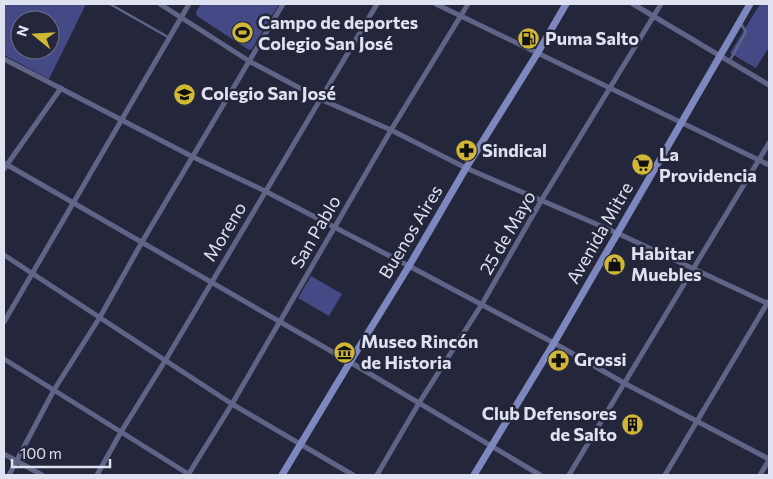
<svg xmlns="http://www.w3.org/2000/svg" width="773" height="479" font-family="Commissioner,sans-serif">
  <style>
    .green { fill: #454a87; fill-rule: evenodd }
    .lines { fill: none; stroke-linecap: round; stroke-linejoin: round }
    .lane { stroke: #606588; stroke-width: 2.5 }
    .street { stroke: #606588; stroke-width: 5 }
    .secondary { stroke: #7e87be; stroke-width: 7 }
    .labels { text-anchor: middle; stroke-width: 5; stroke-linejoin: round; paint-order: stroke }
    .poi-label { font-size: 18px; font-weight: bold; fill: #dfe2f0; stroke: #24273c; text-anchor: start }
    .street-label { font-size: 18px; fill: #dfe2f0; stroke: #24273c }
  </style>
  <rect width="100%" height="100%" fill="#24273c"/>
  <g class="green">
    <path d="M 4,4 L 86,4 L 49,79 L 4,55 ZM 20,20 L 50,20 L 50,50 L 20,50 Z"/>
    <polygon points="201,4 279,4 252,49 249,50 197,16 196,12"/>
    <polygon points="760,4 769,4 769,47 756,68 730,53"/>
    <polygon points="311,276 342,294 329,316 298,298"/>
  </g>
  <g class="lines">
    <g class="lane">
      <polyline points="110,4 168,37"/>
      <polyline points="730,60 746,32 740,22"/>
    </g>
    <g class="street">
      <polyline points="160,4 249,61 320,99 391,130 466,168 617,233 769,304"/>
      <polyline points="436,4 769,165"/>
      <polyline points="633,4 769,85"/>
      <polyline points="4,59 193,157 265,191 409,266 554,343 624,383 769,459"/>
      <polyline points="4,163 350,362 540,475"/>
      <polyline points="4,169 61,88"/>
      <polyline points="4,255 232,404 353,475"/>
      <polyline points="4,322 189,4"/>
      <polyline points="4,359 190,475"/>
      <polyline points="4,454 42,475"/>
      <polyline points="9,475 54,390 100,317 142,242 283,4"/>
      <polyline points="97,475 121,432 165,361 377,4"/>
      <polyline points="188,475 232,404 391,130 468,4"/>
      <polyline points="377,475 419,403 482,304 541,201 661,4"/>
      <polyline points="569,475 769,143"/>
      <polyline points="665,475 768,302"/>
      <polyline points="760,475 769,460"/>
    </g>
    <g class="secondary">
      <polyline points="282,475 350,362 409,266 466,168 537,54 566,4"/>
      <polyline points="474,475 554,343 750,4"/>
    </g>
  </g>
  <defs>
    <symbol id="stadium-disc" viewBox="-11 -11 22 22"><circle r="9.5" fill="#d1b736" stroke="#24273c"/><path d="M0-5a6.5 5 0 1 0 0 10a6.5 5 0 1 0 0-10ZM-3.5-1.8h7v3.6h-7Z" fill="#111"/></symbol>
    <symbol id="fuel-disc" viewBox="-11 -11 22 22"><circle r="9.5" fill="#d1b736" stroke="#24273c"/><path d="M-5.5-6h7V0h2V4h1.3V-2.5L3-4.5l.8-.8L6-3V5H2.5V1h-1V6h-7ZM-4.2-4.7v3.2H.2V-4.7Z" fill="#111"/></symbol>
    <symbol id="school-disc" viewBox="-11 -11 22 22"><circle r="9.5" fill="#d1b736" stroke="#24273c"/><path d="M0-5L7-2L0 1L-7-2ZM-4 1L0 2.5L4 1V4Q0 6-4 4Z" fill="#111"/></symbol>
    <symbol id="pharmacy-disc" viewBox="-11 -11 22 22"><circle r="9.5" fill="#d1b736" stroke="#24273c"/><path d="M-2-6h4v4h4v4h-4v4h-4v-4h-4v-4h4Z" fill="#111"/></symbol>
    <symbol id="supermarket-disc" viewBox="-11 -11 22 22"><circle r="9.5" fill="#d1b736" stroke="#24273c"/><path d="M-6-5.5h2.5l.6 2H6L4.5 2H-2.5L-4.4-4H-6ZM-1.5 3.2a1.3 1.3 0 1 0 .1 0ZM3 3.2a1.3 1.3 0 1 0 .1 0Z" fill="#111"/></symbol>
    <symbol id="shop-disc" viewBox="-11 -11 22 22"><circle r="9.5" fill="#d1b736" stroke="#24273c"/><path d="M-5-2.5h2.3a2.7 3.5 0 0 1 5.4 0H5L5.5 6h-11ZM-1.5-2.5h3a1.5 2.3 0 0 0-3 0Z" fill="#111"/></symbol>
    <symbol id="museum-disc" viewBox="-11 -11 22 22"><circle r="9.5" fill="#d1b736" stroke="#24273c"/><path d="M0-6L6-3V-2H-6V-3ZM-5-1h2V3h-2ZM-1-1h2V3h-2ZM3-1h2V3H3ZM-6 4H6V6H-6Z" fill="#111"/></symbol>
    <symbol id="building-disc" viewBox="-11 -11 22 22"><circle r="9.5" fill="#d1b736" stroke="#24273c"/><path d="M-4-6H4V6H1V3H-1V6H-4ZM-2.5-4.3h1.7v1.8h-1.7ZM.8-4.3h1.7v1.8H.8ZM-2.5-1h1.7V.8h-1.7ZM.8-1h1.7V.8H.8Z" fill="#111"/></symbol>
  </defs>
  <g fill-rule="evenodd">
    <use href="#stadium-disc" x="230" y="20" width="25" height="25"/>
    <use href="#fuel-disc" x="516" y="26" width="25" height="25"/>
    <use href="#school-disc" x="172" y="82" width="25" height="25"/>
    <use href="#pharmacy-disc" x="454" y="138" width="25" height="25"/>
    <use href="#supermarket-disc" x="630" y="152" width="25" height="25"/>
    <use href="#shop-disc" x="602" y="252" width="25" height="25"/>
    <use href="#museum-disc" x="332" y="340" width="25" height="25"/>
    <use href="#pharmacy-disc" x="546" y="348" width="25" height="25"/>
    <use href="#building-disc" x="620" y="412" width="25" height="25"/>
  </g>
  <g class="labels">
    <g class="poi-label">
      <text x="258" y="29">Campo de deportes<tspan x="258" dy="21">Colegio San José</tspan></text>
      <text x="545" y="45">Puma Salto</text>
      <text x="201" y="100">Colegio San José</text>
      <text x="482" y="157">Sindical</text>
      <text x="659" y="161">La<tspan x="659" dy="21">Providencia</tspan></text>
      <text x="631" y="260">Habitar<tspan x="631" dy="21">Muebles</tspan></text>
      <text x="361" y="348">Museo Rincón<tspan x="361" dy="21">de Historia</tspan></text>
      <text x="574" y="366">Grossi</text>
      <text x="617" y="420" text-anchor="end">Club Defensores<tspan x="617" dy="21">de Salto</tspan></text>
    </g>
    <g class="street-label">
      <text transform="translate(225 232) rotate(-59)" y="6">Moreno</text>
      <text transform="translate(316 232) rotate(-60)" y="6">San Pablo</text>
      <text transform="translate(411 232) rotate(-59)" y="6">Buenos Aires</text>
      <text transform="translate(508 233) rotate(-60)" y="6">25 de Mayo</text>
      <text transform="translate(600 233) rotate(-60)" y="6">Avenida Mitre</text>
    </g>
  </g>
  <rect width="773" height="479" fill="none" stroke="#dfe2f0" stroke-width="10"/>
  <g transform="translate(35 35) rotate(288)"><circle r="24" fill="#24273c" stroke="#6f7284"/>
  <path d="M0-4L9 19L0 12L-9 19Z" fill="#d1b736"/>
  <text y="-8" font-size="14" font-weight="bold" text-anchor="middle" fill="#dfe2f0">N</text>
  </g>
  <path d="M12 459v8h98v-8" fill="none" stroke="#dfe2f0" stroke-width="2.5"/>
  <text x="20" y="459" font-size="15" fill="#dfe2f0" stroke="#24273c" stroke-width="4" paint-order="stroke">100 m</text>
</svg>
